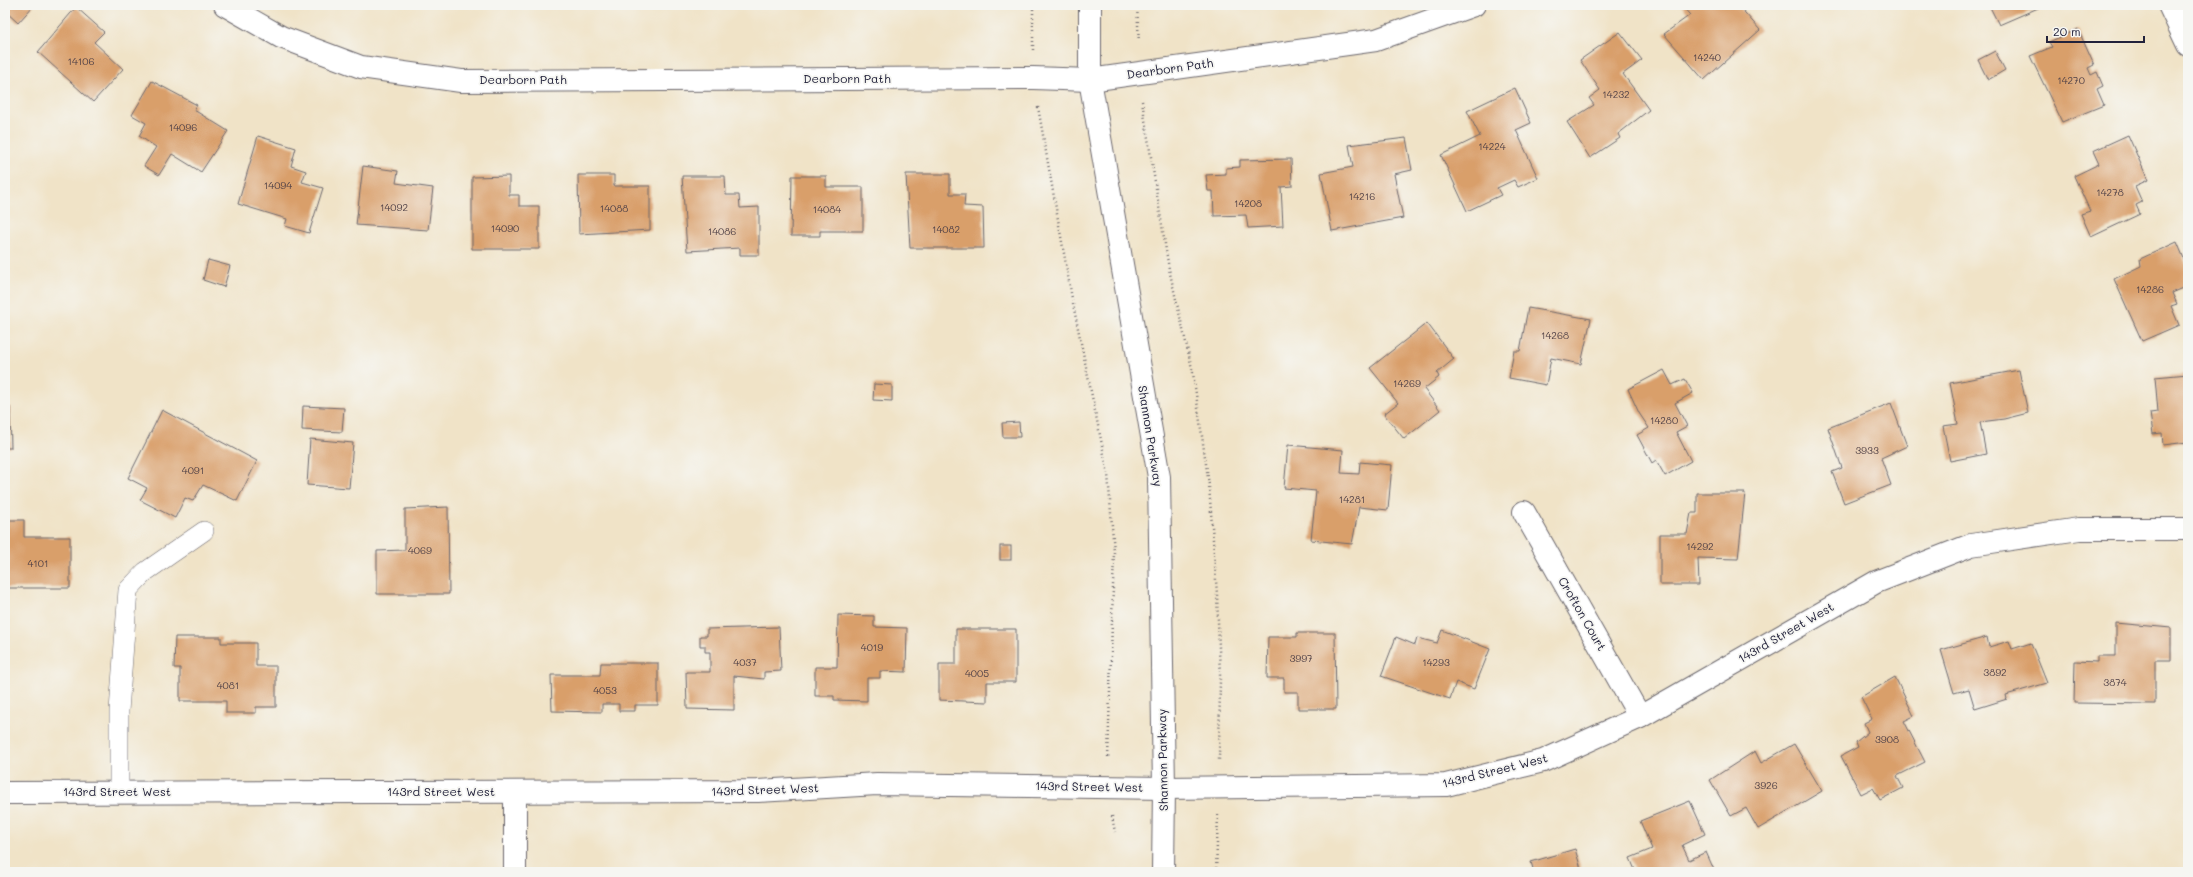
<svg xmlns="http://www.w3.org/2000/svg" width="2193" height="877" font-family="Mali,sans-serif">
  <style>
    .building { fill: #d99f6a }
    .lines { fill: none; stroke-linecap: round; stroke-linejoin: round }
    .lane-casing { stroke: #6a666c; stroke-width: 20 }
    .street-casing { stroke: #6a666c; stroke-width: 24 }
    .secondary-casing { stroke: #6a666c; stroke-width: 24 }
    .path { stroke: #6a666c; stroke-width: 2.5; stroke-dasharray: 1 3; stroke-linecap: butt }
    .lane { stroke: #fff; stroke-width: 19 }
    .street { stroke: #fff; stroke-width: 22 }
    .secondary { stroke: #fff; stroke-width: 22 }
    .labels { text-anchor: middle; stroke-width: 3.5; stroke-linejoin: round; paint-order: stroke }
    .number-label { font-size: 10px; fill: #504147 }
    .street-label { font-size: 12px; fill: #22223b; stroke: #f6f6f2 }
  </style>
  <rect width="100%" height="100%" fill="#f6f6f2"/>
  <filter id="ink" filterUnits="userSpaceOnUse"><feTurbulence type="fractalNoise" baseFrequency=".025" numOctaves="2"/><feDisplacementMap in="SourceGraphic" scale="8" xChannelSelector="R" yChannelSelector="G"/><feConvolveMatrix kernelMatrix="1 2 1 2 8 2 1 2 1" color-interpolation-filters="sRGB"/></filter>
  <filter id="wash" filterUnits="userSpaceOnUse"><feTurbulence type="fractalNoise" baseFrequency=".012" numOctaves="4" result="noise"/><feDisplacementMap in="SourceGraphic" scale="16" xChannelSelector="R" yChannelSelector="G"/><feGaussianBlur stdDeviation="0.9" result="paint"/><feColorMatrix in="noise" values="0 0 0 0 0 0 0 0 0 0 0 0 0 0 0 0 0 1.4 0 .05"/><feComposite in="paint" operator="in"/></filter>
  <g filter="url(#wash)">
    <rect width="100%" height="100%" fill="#f0e3c7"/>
    <g id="blocks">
      <g class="building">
        <polygon points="5,5 34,5 18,23 5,11"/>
        <polygon points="1681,5 1738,5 1760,30 1704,80 1664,34 1690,15"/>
        <polygon points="1989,5 2045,5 1999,25"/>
        <polygon points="76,7 104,32 94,42 123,69 93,102 38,52"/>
        <polygon points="2078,29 2094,65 2088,68 2091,75 2097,72 2103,86 2097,89 2104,105 2062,122 2030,56 2052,47 2049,42"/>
        <polygon points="1620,32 1642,60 1623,74 1649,110 1618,134 1620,138 1590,158 1567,122 1594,105 1589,98 1600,90 1580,60"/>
        <polygon points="1995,51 2005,70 1988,80 1978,60"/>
        <polygon points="152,81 197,105 194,110 228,131 201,172 172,154 159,175 144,166 156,147 139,136 146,123 132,115"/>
        <polygon points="1515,88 1531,123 1516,130 1538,178 1518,187 1514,180 1497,188 1501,195 1467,211 1441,155 1480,136 1467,111"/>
        <polygon points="2128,135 2148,180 2135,186 2142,202 2136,205 2140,214 2091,237 2081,214 2090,211 2074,176 2099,164 2093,151"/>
        <polygon points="258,136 296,148 291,166 306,171 302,182 323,188 309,233 285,226 287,219 238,204"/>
        <polygon points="1406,138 1412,170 1394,174 1403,218 1332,231 1321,173 1353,167 1349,145"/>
        <polygon points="1291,159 1292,186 1281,187 1283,226 1248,228 1246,215 1214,216 1213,191 1208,191 1206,175 1226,174 1226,168 1240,167 1240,160"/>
        <polygon points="363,166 398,171 396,183 433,188 428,230 356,225"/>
        <polygon points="906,174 950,174 950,194 965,194 964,206 983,207 984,248 910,248"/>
        <polygon points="578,175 614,175 614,186 650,186 650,230 579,234"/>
        <polygon points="509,176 509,195 519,195 519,206 539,206 539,249 472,249 472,177"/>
        <polygon points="682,176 725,176 726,195 739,195 740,208 759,207 759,255 740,255 740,248 687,251"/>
        <polygon points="792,176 826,176 826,187 863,187 863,231 820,231 820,236 791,236"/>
        <polygon points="2177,242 2188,268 2188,286 2172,293 2177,304 2171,306 2179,325 2142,341 2114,279 2141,266 2140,259"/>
        <polygon points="208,260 230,266 224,287 203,280"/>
        <polygon points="1528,308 1591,319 1581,364 1551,358 1546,385 1509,378 1514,351 1520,351"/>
        <polygon points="1427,323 1454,359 1437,373 1439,377 1424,389 1440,410 1404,439 1384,414 1398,403 1370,368"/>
        <polygon points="1664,370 1672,385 1685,379 1693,393 1675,403 1687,426 1676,432 1691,461 1665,476 1656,460 1652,463 1637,435 1649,428 1639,413 1628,389"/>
        <polygon points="2019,370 2028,413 2004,419 1980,422 1986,454 1950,461 1943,426 1958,424 1950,383"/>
        <polygon points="2188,374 2188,442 2163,445 2162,433 2153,434 2150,413 2158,412 2155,377"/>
        <polygon points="874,384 892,385 892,401 873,400"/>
        <polygon points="1891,403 1907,446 1881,458 1891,485 1844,503 1832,472 1842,468 1828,428"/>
        <polygon points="303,406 344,408 342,432 302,430"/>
        <polygon points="5,407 10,407 11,448 5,448"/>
        <polygon points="162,410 257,461 237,501 203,485 193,501 185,498 175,518 140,500 147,488 128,478"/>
        <polygon points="1019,422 1020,437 1003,437 1002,423"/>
        <polygon points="310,439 353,443 349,488 307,485"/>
        <polygon points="1288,445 1343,450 1341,473 1359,474 1360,462 1392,465 1388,510 1359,507 1352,544 1311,540 1316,491 1284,488"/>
        <polygon points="1697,493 1745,493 1738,559 1698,558 1699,585 1660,585 1660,534 1687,534 1691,513 1697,513"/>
        <polygon points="448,507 449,594 377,594 377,551 405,550 405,509"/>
        <polygon points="5,520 24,520 24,537 70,537 70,588 5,588"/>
        <rect x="1000" y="546" width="11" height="14"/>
        <polygon points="838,615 874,616 874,627 907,628 906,672 880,671 880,678 867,678 867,701 834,700 834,696 815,696 815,667 837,667"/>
        <polygon points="2116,623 2171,628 2171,660 2155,660 2155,704 2074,703 2075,661 2097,662 2097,656 2116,656"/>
        <polygon points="779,627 781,671 764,672 764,679 734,676 734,710 687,709 686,672 710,672 710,652 705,652 705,646 700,646 700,636 707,636 707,629"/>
        <polygon points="956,629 1016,629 1016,682 987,682 987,702 939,700 939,664 956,664"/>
        <polygon points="1442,630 1490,649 1474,689 1456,682 1450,699 1381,676 1396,637 1415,645 1417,638 1437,643"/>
        <polygon points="1297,633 1335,633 1336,709 1298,709 1298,692 1284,692 1284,678 1267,678 1268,637 1297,637"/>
        <polygon points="175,637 221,637 221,643 256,643 256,666 276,666 276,707 256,707 256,713 226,713 226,701 180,701 180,668 174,668"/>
        <polygon points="1987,637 1989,647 2009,641 2012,649 2031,643 2047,683 2006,695 2007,699 1975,709 1969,689 1954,693 1941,650"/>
        <polygon points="601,663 658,663 658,705 635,705 635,711 619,711 619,704 602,704 602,712 552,711 551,675 600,675"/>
        <polygon points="1895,677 1914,716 1904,721 1925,762 1897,776 1903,788 1880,800 1873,788 1861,794 1841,756 1858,747 1856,742 1868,732 1864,723 1872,719 1861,697"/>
        <polygon points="1794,744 1822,791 1758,829 1746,808 1731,816 1710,780 1755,751 1761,763"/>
        <polygon points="1690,801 1705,834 1682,845 1689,860 1706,852 1715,872 1630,872 1635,870 1630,858 1652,849 1640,821"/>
        <polygon points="1575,849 1582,872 1534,872 1531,862"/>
      </g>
    </g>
  </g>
  <g filter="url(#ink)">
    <use href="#blocks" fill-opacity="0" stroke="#6a666c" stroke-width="1"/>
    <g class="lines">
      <defs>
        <polyline id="lane" points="119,792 119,711 128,590 145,572 204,531"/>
        <g id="street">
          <polyline points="225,5 281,37 361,67 461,81 1033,78 1090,80 1376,40 1474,5"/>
          <polyline points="2169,5 2188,45"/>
          <polyline points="1524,512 1640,717"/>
          <polyline points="5,793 758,791 877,784 1164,788 1446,785 1543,761 1640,717 1876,582 1971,545 2079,529 2188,529"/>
          <polyline points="515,872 515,792"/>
        </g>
        <polyline id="secondary" points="1090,5 1090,80 1159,477 1164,788 1163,872"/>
      </defs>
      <use href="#lane" class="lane-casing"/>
      <use href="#street" class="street-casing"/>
      <use href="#secondary" class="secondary-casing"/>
      <g class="path">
        <polyline points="1033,5 1033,50"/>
        <polyline points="1137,5 1139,44"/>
        <polyline points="1142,101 1169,269 1193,373 1209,485 1217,594 1220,675 1219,760"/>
        <polyline points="1038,107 1073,304 1108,474 1114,552 1108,759"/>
        <polyline points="1112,816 1115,832"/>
        <polyline points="1216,872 1218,815"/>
      </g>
      <use href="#lane" class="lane"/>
      <use href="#street" class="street"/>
      <use href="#secondary" class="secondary"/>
    </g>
  </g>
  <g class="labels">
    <g class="number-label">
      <text x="1707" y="61">14240</text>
      <text x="81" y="65">14106</text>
      <text x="2071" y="84">14270</text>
      <text x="1616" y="98">14232</text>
      <text x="183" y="131">14096</text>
      <text x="1492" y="150">14224</text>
      <text x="278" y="189">14094</text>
      <text x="2110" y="196">14278</text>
      <text x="1362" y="200">14216</text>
      <text x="1248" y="207">14208</text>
      <text x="394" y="211">14092</text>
      <text x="614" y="212">14088</text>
      <text x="827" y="213">14084</text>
      <text x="505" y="232">14090</text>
      <text x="946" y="233">14082</text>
      <text x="722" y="235">14086</text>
      <text x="2150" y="293">14286</text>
      <text x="1555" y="339">14268</text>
      <text x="1407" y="387">14269</text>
      <text x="1664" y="424">14280</text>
      <text x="1867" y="454">3933</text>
      <text x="193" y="474">4091</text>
      <text x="1352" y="503">14281</text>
      <text x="1700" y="550">14292</text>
      <text x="420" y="554">4069</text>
      <text x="38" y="567">4101</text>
      <text x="872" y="651">4019</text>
      <text x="1301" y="662">3997</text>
      <text x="745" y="666">4037</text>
      <text x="1436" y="666">14293</text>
      <text x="1995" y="676">3892</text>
      <text x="977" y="677">4005</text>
      <text x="2115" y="686">3874</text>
      <text x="228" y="689">4081</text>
      <text x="605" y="694">4053</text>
      <text x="1887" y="743">3908</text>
      <text x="1766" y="789">3926</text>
    </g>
    <g class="street-label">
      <text transform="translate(1170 69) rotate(-8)" y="4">Dearborn Path</text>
      <text x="847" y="83">Dearborn Path</text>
      <text x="523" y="84">Dearborn Path</text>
      <text transform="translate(1150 436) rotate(81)" y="4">Shannon Parkway</text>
      <text transform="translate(1582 614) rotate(60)" y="4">Crofton Court</text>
      <text transform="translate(1786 633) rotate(-30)" y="4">143rd Street West</text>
      <text transform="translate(1163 760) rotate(-91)" y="4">Shannon Parkway</text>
      <text transform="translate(1495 771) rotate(-14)" y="4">143rd Street West</text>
      <text transform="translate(1089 787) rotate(1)" y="4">143rd Street West</text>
      <text transform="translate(765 790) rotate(-2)" y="4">143rd Street West</text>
      <text x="117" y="796">143rd Street West</text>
      <text x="441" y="796">143rd Street West</text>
    </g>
  </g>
  <rect width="2193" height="877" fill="none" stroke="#f6f6f2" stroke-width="20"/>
  <path d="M2047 36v6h97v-6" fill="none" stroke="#22223b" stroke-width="2"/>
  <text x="2053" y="36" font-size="12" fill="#22223b" stroke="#f6f6f2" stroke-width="3" paint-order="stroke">20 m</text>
</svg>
